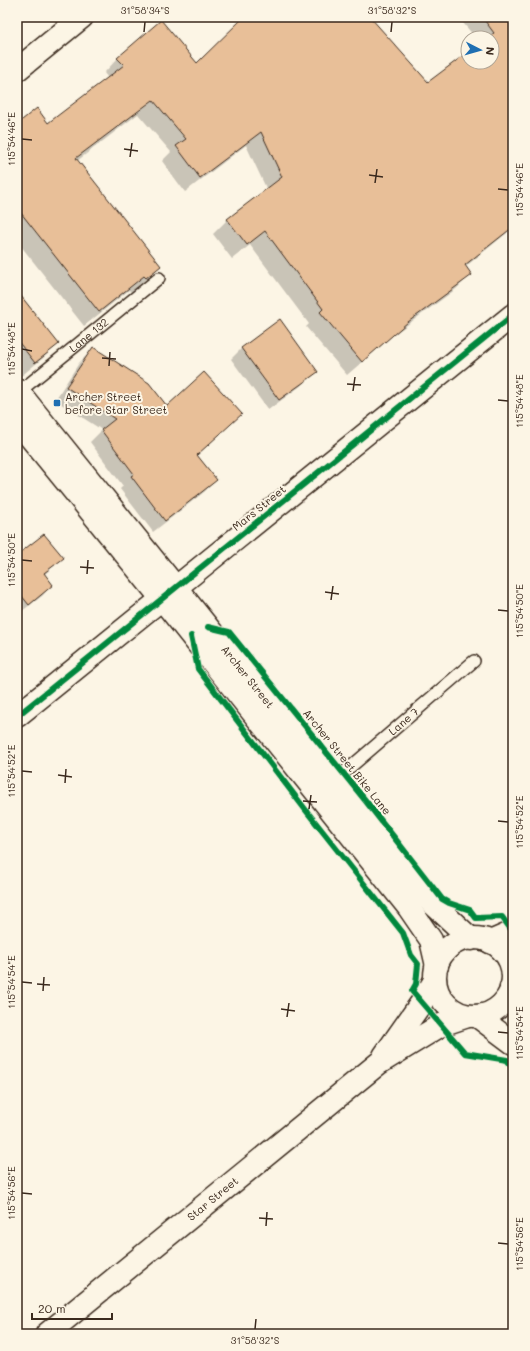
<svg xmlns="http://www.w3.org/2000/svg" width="530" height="1351" font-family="Mali,sans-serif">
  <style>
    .shadow { fill: #0003 }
    .building { fill: #e8bf98; stroke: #3b2a1e }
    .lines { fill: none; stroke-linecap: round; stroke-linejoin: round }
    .service-casing { stroke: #3b2a1e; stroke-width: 14 }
    .minor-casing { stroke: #3b2a1e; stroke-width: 25 }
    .tertiary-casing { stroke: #3b2a1e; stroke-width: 25 }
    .secondary-casing { stroke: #3b2a1e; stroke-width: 25 }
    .service { stroke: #fcf5e5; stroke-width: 11 }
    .minor { stroke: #fcf5e5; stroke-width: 22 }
    .tertiary { stroke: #fcf5e5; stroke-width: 22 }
    .secondary { stroke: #fcf5e5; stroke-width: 22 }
    .cycleway-casing { stroke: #fcf5e5; stroke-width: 8 }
    .cycleway { stroke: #00873e; stroke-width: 6 }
    .ticks { fill: none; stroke: #3b2a1e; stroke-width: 1.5 }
    .poi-dot { fill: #1f6fb2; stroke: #fcf5e5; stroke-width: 1.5 }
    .labels { text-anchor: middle; stroke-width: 4; stroke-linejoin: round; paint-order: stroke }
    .street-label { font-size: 11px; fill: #3b2a1e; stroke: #fcf5e5 }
    .poi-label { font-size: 11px; fill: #3b2a1e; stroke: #fcf5e5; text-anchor: start }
    .neatline { fill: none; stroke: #3b2a1e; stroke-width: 1.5 }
    .ticks-label { font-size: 10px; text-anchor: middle; fill: #3b2a1e }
  </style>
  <rect width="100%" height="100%" fill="#fcf5e5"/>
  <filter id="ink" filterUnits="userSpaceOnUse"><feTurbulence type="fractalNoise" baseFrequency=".025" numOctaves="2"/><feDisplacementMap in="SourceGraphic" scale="8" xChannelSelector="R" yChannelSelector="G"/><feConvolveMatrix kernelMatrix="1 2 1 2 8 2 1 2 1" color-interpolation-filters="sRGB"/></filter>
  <g filter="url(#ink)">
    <g class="shadow">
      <polygon points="245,17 368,17 428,84 468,53 468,62 492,62 492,38 474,38 475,37 458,17 513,17 513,228 465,267 470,275 456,289 392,336 347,375 306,327 309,324 250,245 232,259 213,234 228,219 267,190 246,145 185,192 162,161 171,152 138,114 77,161 160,266 145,280 131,292 129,290 84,326 17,241 17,126 48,124 108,78 104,73 118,58 197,64"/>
      <polygon points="17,293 58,344 43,358 20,377 17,373"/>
      <polygon points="242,348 317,372 306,382 268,410 231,359"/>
      <polygon points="91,351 197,455 216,480 204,492 153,532 120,489 123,486 90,442 102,430 55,400 79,363"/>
      <polygon points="17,556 62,558 44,575 52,585 42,596 18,614"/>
    </g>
    <g class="building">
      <polygon points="244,17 370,17 428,82 468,52 468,62 492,62 492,38 487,38 494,33 482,17 513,17 513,227 465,265 472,275 408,322 362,362 320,312 323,309 265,231 247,245 227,219 282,177 261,132 200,178 176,146 186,139 153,100 76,158 161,266 146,278 144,276 99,312 17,208 17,124 37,108 48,123 124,65 117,58 161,20 197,63"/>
      <polygon points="17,291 59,344 35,363 17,340"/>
      <polygon points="280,319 318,372 279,400 241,348"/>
      <polygon points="93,347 149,383 167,406 204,372 242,414 197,455 217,480 165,521 131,476 134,474 101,430 115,419 66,387"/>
      <polygon points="44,534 64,558 44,573 53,585 29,605 17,590 17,555"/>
    </g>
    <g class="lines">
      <defs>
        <g id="service">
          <path id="s1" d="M 19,392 L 159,278"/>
          <path id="s2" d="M 333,782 L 474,661"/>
        </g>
        <g id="minor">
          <polyline points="17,70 82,17"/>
          <polyline points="17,716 513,315"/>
        </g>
        <g id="tertiary">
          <polyline points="490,942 513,932"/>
          <polyline points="511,987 513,984"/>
          <polyline points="384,1056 422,1002 435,980"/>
          <path id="s3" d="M 47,1334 L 379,1063 L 441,1025 L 468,1016"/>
        </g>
        <g id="secondary">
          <path id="s4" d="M 17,390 L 390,854 L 432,903 L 471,939"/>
          <polyline points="17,421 162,599 409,908 431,940 437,966"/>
          <circle cx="474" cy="977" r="39"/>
          <polyline points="477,1016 513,1043"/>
        </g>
      </defs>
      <use href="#service" class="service-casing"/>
      <use href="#minor" class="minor-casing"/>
      <use href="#tertiary" class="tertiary-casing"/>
      <use href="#secondary" class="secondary-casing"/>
      <use href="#service" class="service"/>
      <use href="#minor" class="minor"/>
      <use href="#tertiary" class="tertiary"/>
      <use href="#secondary" class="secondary"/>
      <defs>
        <g id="cycleway">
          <polyline points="208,627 229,632 365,800 442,899 449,903 470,910 476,918 502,917 513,932"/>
          <polyline points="191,636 198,669 308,813 403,933 411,955 418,964 416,984 412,991 465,1053 507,1060 513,1067"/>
          <polyline points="17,716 513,315"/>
        </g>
      </defs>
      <use href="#cycleway" class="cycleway-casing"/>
      <use href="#cycleway" class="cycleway"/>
    </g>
  </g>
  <path class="ticks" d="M 144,32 L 145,22M 391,32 L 392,22M 22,139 L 32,140M 124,149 L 138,151M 130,157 L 132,143M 369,175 L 383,177M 375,183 L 377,169M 498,189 L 508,190M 22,349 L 32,351M 102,358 L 116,359M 109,366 L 110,352M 347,384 L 361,385M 353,391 L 355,377M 498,400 L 508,401M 22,560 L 32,561M 80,567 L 94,568M 87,574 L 88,560M 325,592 L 339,594M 331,600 L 333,586M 498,610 L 508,611M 22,771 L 32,772M 58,775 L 72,777M 65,783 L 66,769M 303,801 L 317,802M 309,809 L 311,795M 498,821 L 508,822M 22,982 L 32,983M 37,984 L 50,985M 43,991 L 44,977M 281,1009 L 295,1011M 287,1017 L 289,1003M 498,1032 L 508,1033M 22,1193 L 32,1194M 259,1218 L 273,1219M 266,1226 L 267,1212M 498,1243 L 508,1244M 255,1329 L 256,1319"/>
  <rect class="poi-dot" x="53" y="399" width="8" height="8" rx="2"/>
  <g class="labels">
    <g class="street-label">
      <text dy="4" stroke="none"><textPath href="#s1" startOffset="90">Lane 132</textPath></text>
      <text transform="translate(259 508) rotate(-39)" y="4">Mars Street</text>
      <text dy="4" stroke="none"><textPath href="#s4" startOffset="368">Archer Street</textPath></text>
      <text dy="4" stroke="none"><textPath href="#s2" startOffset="93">Lane 7</textPath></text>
      <text transform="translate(347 762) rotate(51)" y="4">Archer Street Bike Lane</text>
      <text dy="4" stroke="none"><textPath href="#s3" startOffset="214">Star Street</textPath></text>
    </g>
    <g class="poi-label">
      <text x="65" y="401">Archer Street<tspan x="65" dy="13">before Star Street</tspan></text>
    </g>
  </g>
  <rect width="530" height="1351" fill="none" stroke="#fcf5e5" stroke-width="44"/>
  <g transform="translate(480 50) rotate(96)"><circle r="19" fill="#fcf5e5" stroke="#afa495"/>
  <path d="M0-3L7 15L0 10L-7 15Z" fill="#1f6fb2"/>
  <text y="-6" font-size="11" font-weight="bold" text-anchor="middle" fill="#3b2a1e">N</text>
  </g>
  <path d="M32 1313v6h80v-6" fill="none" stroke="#3b2a1e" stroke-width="2"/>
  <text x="38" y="1313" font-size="12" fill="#3b2a1e" stroke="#fcf5e5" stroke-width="3" paint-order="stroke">20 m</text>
  <rect x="22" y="22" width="486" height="1307" class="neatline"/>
  <g class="ticks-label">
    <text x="145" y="14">31°58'34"S</text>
    <text x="392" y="14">31°58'32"S</text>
    <text transform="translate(11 139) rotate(-90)" y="4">115°54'46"E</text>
    <text transform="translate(519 190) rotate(-90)" y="4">115°54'46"E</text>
    <text transform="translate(11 349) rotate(-90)" y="4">115°54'48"E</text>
    <text transform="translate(519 401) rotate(-90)" y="4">115°54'48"E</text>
    <text transform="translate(11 560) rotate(-90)" y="4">115°54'50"E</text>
    <text transform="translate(519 611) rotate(-90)" y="4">115°54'50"E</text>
    <text transform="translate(11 771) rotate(-90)" y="4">115°54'52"E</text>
    <text transform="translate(519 822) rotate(-90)" y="4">115°54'52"E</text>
    <text transform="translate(11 982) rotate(-90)" y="4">115°54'54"E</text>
    <text transform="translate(519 1033) rotate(-90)" y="4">115°54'54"E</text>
    <text transform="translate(11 1193) rotate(-90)" y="4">115°54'56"E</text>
    <text transform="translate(519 1244) rotate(-90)" y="4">115°54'56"E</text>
    <text x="255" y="1344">31°58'32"S</text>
  </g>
</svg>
